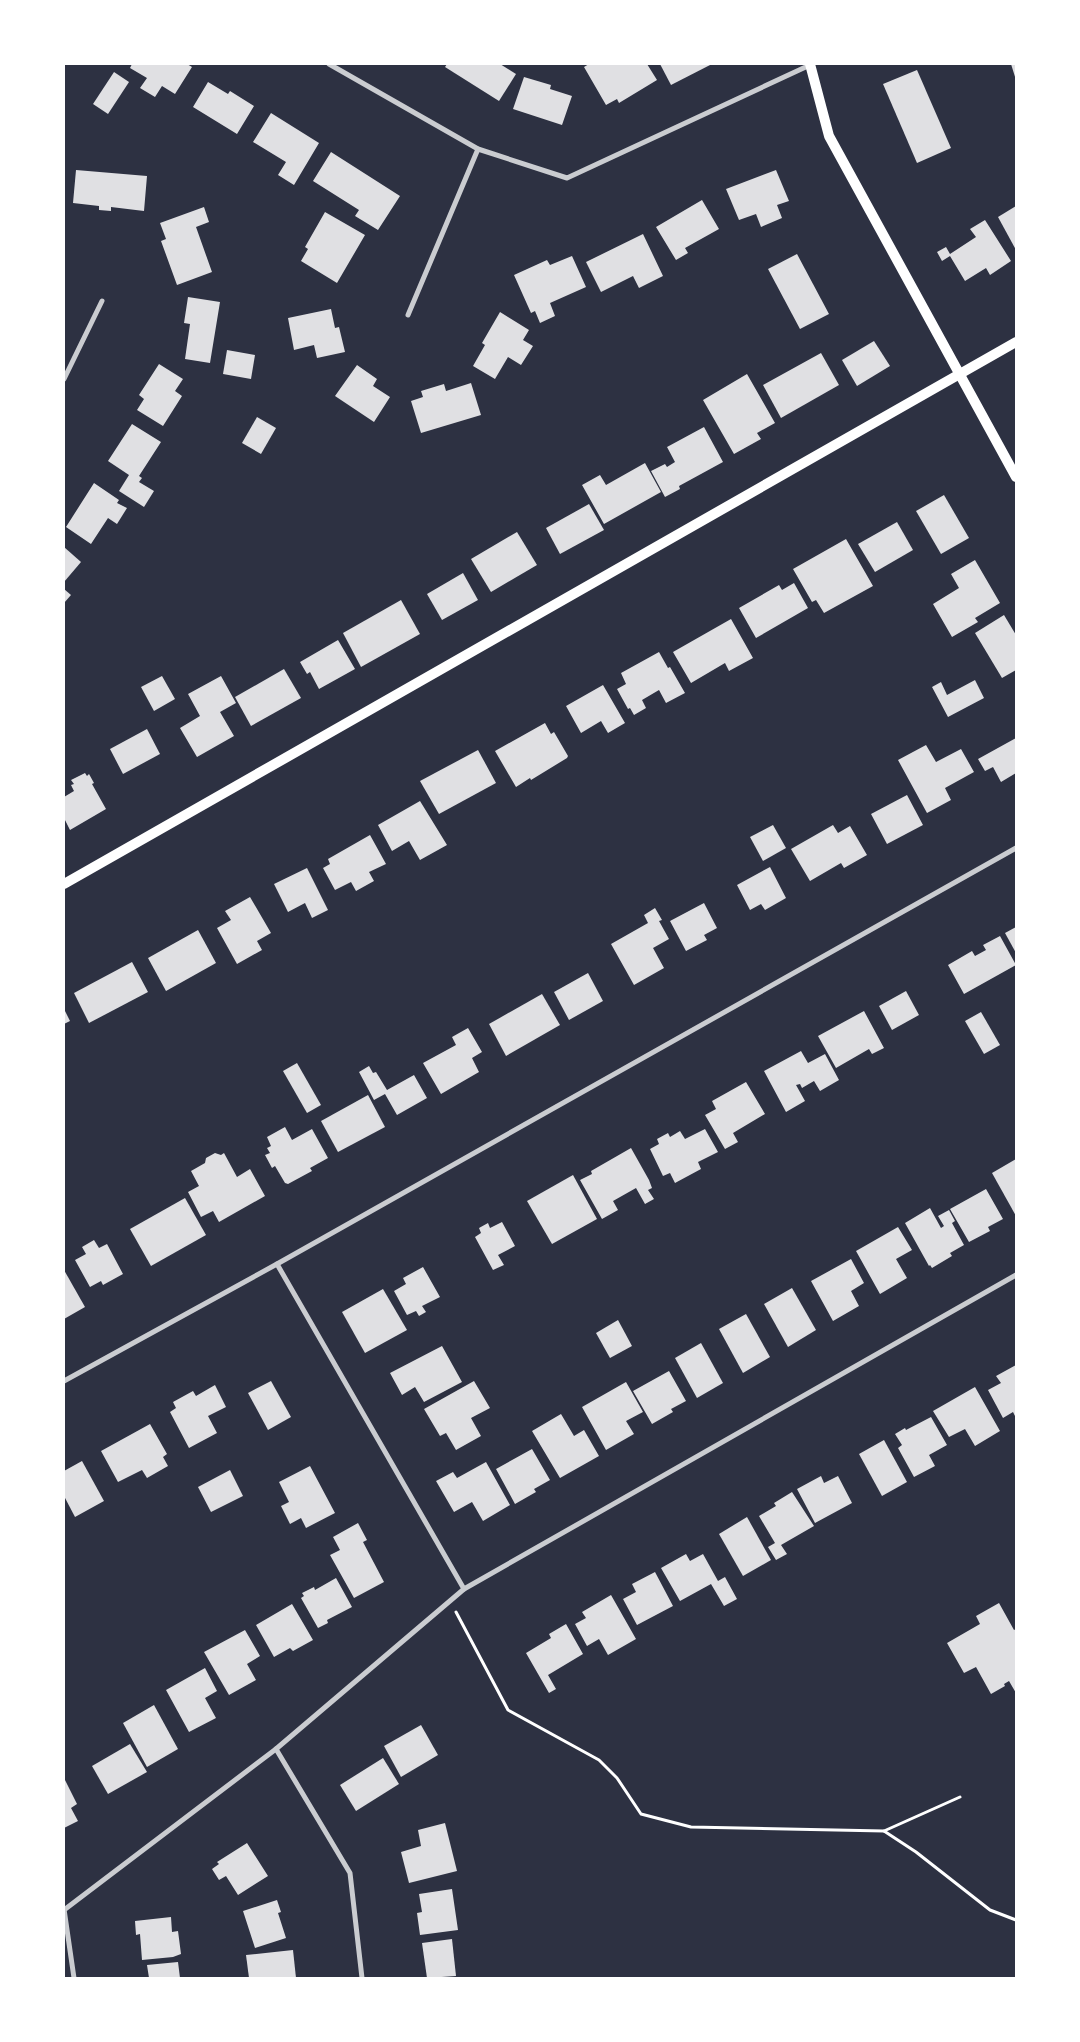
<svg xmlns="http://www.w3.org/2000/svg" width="1080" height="2042" font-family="Raleway,sans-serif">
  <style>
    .building { fill: #e0e0e3 }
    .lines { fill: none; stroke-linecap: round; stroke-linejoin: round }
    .path { stroke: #fff; stroke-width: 3 }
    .minor { stroke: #caccd0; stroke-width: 5 }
    .secondary { stroke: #fff; stroke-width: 10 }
  </style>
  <rect width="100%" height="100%" fill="#2d3142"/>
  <g class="building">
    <polygon points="132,64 187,64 192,67 175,94 162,86 155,97 140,88 147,78 130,68"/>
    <polygon points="447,64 500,64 516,74 499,101 445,67"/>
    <polygon points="589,64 647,64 657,80 619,103 617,99 606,105 584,67"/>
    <polygon points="660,64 712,64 671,85"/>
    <polygon points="1011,64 1016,64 1016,80"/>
    <polygon points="917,70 951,148 917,163 883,84"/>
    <polygon points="114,72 129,82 108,114 93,104"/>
    <polygon points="524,77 551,85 550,89 572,96 562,125 513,109"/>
    <polygon points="208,82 228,94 230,91 254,106 237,134 193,107"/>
    <polygon points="271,113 319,143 294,185 278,175 286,162 253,142"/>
    <polygon points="331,152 400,196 378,230 355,216 359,210 313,181"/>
    <polygon points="76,170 147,176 144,211 111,207 111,211 99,210 99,206 73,203"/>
    <polygon points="776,170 789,201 777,205 782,218 761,227 756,214 739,220 726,189"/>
    <polygon points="702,200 719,229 685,248 688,253 676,260 656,227"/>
    <polygon points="1016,206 1016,250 998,217"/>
    <polygon points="204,207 209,222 196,227 212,272 177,285 161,241 166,239 160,223"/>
    <polygon points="325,212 365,235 337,283 301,261 308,249 305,247"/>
    <polygon points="985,220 1011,261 990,275 986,268 965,281 950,256 942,261 937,252 946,247 950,254 976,237 970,229"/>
    <polygon points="643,234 663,276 639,288 633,276 601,292 586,262"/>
    <polygon points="797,254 829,314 800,329 768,269"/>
    <polygon points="572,256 586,287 550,303 555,316 540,323 535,311 531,313 514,275 547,260 550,265"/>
    <polygon points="188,297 220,302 210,363 185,359 190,324 184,323"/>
    <polygon points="331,309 335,328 339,327 345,352 317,358 314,345 294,350 288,318"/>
    <polygon points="500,312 529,330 523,340 533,346 521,365 508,357 495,379 473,366 485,345 482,343"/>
    <polygon points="874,341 890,366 857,386 842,360"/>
    <polygon points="227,350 255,355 251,379 223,374"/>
    <polygon points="821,353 839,385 781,418 763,385"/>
    <polygon points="159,364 183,379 175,391 182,396 163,426 137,410 144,399 139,395"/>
    <polygon points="357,365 377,379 373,386 390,397 374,422 335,396"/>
    <polygon points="747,374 775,423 757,433 761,439 734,454 703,400"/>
    <polygon points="471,383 481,415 421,433 411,401 423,397 421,391 444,384 446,391"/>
    <polygon points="257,417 276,428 261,454 242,443"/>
    <polygon points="132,424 161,442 139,476 142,478 139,482 154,491 144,507 119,491 129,475 108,461"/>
    <polygon points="704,427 723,462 679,486 680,489 665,497 651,471 665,464 667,467 675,462 667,447"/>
    <polygon points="645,463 661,492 604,524 582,485 600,475 606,485"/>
    <polygon points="94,483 119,500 117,503 127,508 117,524 108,518 91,544 66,527"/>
    <polygon points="944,495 969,538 941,554 916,511"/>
    <polygon points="589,504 604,530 560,554 546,528"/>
    <polygon points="897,522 913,550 875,572 858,544"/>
    <polygon points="517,532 537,565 491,592 471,559"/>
    <polygon points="846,539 873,586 824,613 816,600 812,602 793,569"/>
    <polygon points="64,547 81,562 64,582"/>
    <polygon points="975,560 1000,603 975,618 978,622 952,637 933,604 959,588 951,574"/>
    <polygon points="463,573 478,600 442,620 427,594"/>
    <polygon points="794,583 808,608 756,638 739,608 779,585 782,590"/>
    <polygon points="64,589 71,595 64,603"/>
    <polygon points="401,600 420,634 361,667 343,633"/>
    <polygon points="1004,615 1016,635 1016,670 1002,678 975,633"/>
    <polygon points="731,619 753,658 729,671 725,663 691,683 673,652"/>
    <polygon points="338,640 355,669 319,689 310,672 307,674 300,662"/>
    <polygon points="659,652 668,668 670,667 685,693 666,703 659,690 642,700 646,708 634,715 630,708 628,709 617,689 626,684 621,673"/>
    <polygon points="284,669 301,698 251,726 235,697"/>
    <polygon points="162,676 175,699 154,711 141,687"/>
    <polygon points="221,676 236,703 220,712 234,736 197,757 180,728 200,716 188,694"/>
    <polygon points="975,680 984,698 948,717 932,687 941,682 947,695"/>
    <polygon points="603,685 625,723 608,733 601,721 581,733 566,706"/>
    <polygon points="545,723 551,734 554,732 568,756 567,758 531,780 530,778 516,787 495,751"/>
    <polygon points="147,729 160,754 123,774 110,749"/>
    <polygon points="1016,738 1016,773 1001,782 993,767 985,771 978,759"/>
    <polygon points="926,745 936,762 961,749 974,772 945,788 951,800 927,813 898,760"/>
    <polygon points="478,750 496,783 439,814 420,781"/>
    <polygon points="85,773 87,776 89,774 94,783 92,784 106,809 70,830 64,818 64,797 74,791 71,785 74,784 71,780"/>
    <polygon points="907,795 923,825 887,844 871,814"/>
    <polygon points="420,801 447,845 420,860 409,841 392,851 378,825"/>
    <polygon points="773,825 786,848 763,861 750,837"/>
    <polygon points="833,825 838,833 850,826 867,855 844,868 841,863 810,881 791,849"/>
    <polygon points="370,835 386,864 369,872 374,881 356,891 351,882 335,890 323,868 330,864 328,859"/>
    <polygon points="770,867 786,898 765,910 761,904 750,910 737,885"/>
    <polygon points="307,868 328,910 312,918 305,903 288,912 274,884"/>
    <polygon points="250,897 271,933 257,941 262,950 237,964 217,928 231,920 225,911"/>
    <polygon points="704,903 717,928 704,935 707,940 686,951 670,921"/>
    <polygon points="655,908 662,920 659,921 669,939 653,948 664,968 634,985 611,944 648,923 644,915"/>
    <polygon points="1016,927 1016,953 1005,933"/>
    <polygon points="198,930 216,963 166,991 148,958"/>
    <polygon points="1000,936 1016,965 964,994 948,965 972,951 975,956 986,950 983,945"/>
    <polygon points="132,962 148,992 89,1023 74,993"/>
    <polygon points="588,973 603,1001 569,1020 554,992"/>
    <polygon points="906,991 919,1015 892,1030 879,1006"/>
    <polygon points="542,994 560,1025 506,1056 489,1024"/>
    <polygon points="64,1009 70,1021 64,1024"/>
    <polygon points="864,1011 884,1048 872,1054 869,1049 836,1068 818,1036"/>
    <polygon points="981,1012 1000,1045 984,1054 965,1021"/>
    <polygon points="468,1028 482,1052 472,1058 479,1072 441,1094 423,1063 456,1045 452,1037"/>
    <polygon points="801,1051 808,1063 825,1054 839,1080 820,1091 814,1081 802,1088 800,1084 796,1085 805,1101 786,1112 764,1071"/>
    <polygon points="297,1063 321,1105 307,1113 283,1071"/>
    <polygon points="369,1066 373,1073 376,1072 387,1090 414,1075 427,1098 397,1115 385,1094 374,1100 359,1072"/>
    <polygon points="746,1082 765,1114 733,1133 738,1142 725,1149 705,1115 716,1109 712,1101"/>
    <polygon points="368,1095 385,1127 338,1152 321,1121"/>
    <polygon points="285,1127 292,1140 312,1129 328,1158 310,1168 312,1171 288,1184 285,1183 275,1166 272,1168 265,1155 270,1153 267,1148 271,1146 267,1137"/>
    <polygon points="705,1129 718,1152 698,1162 701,1169 675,1183 670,1173 663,1176 650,1149 659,1144 657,1139 668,1133 670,1137 680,1131 685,1139"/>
    <polygon points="631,1148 649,1180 652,1188 648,1190 654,1199 645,1204 636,1188 613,1201 618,1210 602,1219 580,1180 592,1174 591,1171"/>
    <polygon points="215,1153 221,1155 224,1153 237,1177 250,1169 265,1196 219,1222 213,1211 201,1217 188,1192 199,1186 191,1171 205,1163 206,1158"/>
    <polygon points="1016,1159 1016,1216 992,1173"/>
    <polygon points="573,1175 597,1219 552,1244 527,1201"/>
    <polygon points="986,1189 1003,1219 988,1227 990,1231 969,1242 950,1209"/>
    <polygon points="185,1198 206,1235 151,1266 130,1229"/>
    <polygon points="930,1208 941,1228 944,1226 938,1216 949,1210 955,1221 952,1223 964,1245 950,1253 952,1256 932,1268 930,1265 929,1266 905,1223"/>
    <polygon points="502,1222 515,1246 498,1255 504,1265 493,1270 475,1237 481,1233 479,1228 488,1223 490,1228"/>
    <polygon points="898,1227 912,1250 896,1259 907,1278 880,1294 856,1251"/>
    <polygon points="94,1240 99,1248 107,1244 123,1274 103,1285 101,1281 90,1287 75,1260 86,1254 82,1247"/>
    <polygon points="851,1259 864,1283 851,1291 859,1306 833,1321 811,1281"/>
    <polygon points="423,1267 440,1297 422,1306 426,1312 419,1316 416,1311 407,1315 394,1291 406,1284 403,1278"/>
    <polygon points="64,1270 85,1307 64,1319"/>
    <polygon points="792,1288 816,1330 788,1347 764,1304"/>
    <polygon points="383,1289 407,1330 365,1353 342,1312"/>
    <polygon points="746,1314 770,1357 743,1373 719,1329"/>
    <polygon points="618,1320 632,1346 610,1358 596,1333"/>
    <polygon points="701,1343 723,1383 697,1398 675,1358"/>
    <polygon points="442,1346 462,1382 424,1402 415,1387 402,1395 390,1373"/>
    <polygon points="1016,1365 1016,1418 1013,1412 1003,1418 988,1390 1001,1383 996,1376"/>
    <polygon points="669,1371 686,1401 671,1409 673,1412 652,1424 633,1391"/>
    <polygon points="271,1381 291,1417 268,1430 248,1393"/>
    <polygon points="474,1381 490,1408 471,1418 481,1436 456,1450 446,1433 440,1436 424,1409"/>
    <polygon points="626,1382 643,1412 626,1421 634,1434 606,1450 582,1407"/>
    <polygon points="215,1385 226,1407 208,1416 217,1433 189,1448 170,1412 176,1408 173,1402 193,1391 196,1396"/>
    <polygon points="975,1387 1000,1431 975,1446 965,1429 949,1437 933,1411"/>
    <polygon points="561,1414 574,1436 584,1430 599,1456 560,1478 532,1431"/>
    <polygon points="931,1417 947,1445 929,1455 935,1466 914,1477 898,1448 902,1445 895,1434 905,1428 906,1430"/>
    <polygon points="150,1424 167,1454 163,1457 168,1466 147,1478 142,1470 118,1482 101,1451"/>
    <polygon points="884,1440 907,1482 882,1496 859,1454"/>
    <polygon points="532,1449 550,1480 534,1489 536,1492 515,1504 496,1469"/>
    <polygon points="82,1461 104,1501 75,1517 64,1496 64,1471"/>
    <polygon points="486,1462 510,1505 483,1521 472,1502 454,1512 436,1481 453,1472 457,1478"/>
    <polygon points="310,1466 335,1513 306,1528 301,1518 290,1524 281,1506 289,1502 279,1482"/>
    <polygon points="230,1470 243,1496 211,1512 198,1487"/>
    <polygon points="821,1476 824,1483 838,1476 852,1503 815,1523 797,1489"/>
    <polygon points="792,1492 814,1526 781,1545 787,1554 776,1560 768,1547 775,1543 759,1516 776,1506 774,1503"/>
    <polygon points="747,1517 771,1560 743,1576 719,1534"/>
    <polygon points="358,1523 367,1540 363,1542 384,1582 354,1598 330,1555 340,1550 333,1537"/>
    <polygon points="686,1554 690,1561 703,1554 718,1581 725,1577 737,1599 724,1606 711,1584 680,1601 661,1568"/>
    <polygon points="655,1572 673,1606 637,1625 623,1599 636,1592 632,1584"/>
    <polygon points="336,1578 352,1607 327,1620 328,1623 318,1628 301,1598 304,1596 302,1593 314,1587 315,1590"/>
    <polygon points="611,1595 636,1639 608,1655 599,1639 587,1646 575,1624 586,1618 582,1612"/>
    <polygon points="999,1603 1014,1630 1016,1629 1016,1693 1009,1681 1004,1684 1005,1686 991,1694 976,1667 964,1673 947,1643 980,1624 976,1616"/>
    <polygon points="292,1604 313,1640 293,1651 290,1648 274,1657 256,1625"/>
    <polygon points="566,1624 583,1654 548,1675 556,1689 549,1693 526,1653 551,1638 549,1634"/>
    <polygon points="245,1630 260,1656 247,1664 256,1680 229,1695 204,1652"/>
    <polygon points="205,1668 217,1691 205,1698 216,1718 189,1732 166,1690"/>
    <polygon points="154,1705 178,1749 147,1767 123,1723"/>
    <polygon points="421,1725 438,1755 401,1777 384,1746"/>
    <polygon points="130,1744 147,1772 108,1794 92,1766"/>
    <polygon points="383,1758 399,1784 356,1811 340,1785"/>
    <polygon points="64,1778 77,1804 71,1808 78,1821 64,1828"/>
    <polygon points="445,1823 457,1871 409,1883 401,1852 421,1846 418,1830"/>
    <polygon points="247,1843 268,1876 238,1895 226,1876 219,1880 212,1869 219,1864 217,1862"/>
    <polygon points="452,1889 458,1930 420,1935 417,1913 422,1912 419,1894"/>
    <polygon points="277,1900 281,1912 278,1913 286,1938 255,1948 243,1911"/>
    <polygon points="171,1917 172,1932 178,1931 181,1954 173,1957 142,1960 140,1934 136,1935 135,1921"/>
    <polygon points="452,1939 456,1976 427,1978 422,1943"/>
    <polygon points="293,1950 296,1978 249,1978 246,1955"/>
    <polygon points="178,1962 180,1978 149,1978 147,1965"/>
  </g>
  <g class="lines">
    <g class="path">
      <polyline points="456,1612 508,1710 599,1760 617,1778 641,1814 691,1827 884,1831 960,1797"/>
      <polyline points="884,1831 916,1852 990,1910 1016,1920"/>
    </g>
    <g class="minor">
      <polyline points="329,64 478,149 567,178 810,65"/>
      <polyline points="408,315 478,149"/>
      <polyline points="64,379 102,301"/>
      <polyline points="277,1264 464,1589"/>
      <polyline points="64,1381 277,1264 1016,848"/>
      <polyline points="276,1749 350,1873 362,1978"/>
      <polyline points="64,1909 74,1978"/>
      <polyline points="64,1910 276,1749 464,1589 1016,1275"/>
    </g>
    <g class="secondary">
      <polyline points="810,64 829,136 1016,477"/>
      <polyline points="64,884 1016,342"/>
    </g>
  </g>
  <rect width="1080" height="2042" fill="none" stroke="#ffffff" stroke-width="130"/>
</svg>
